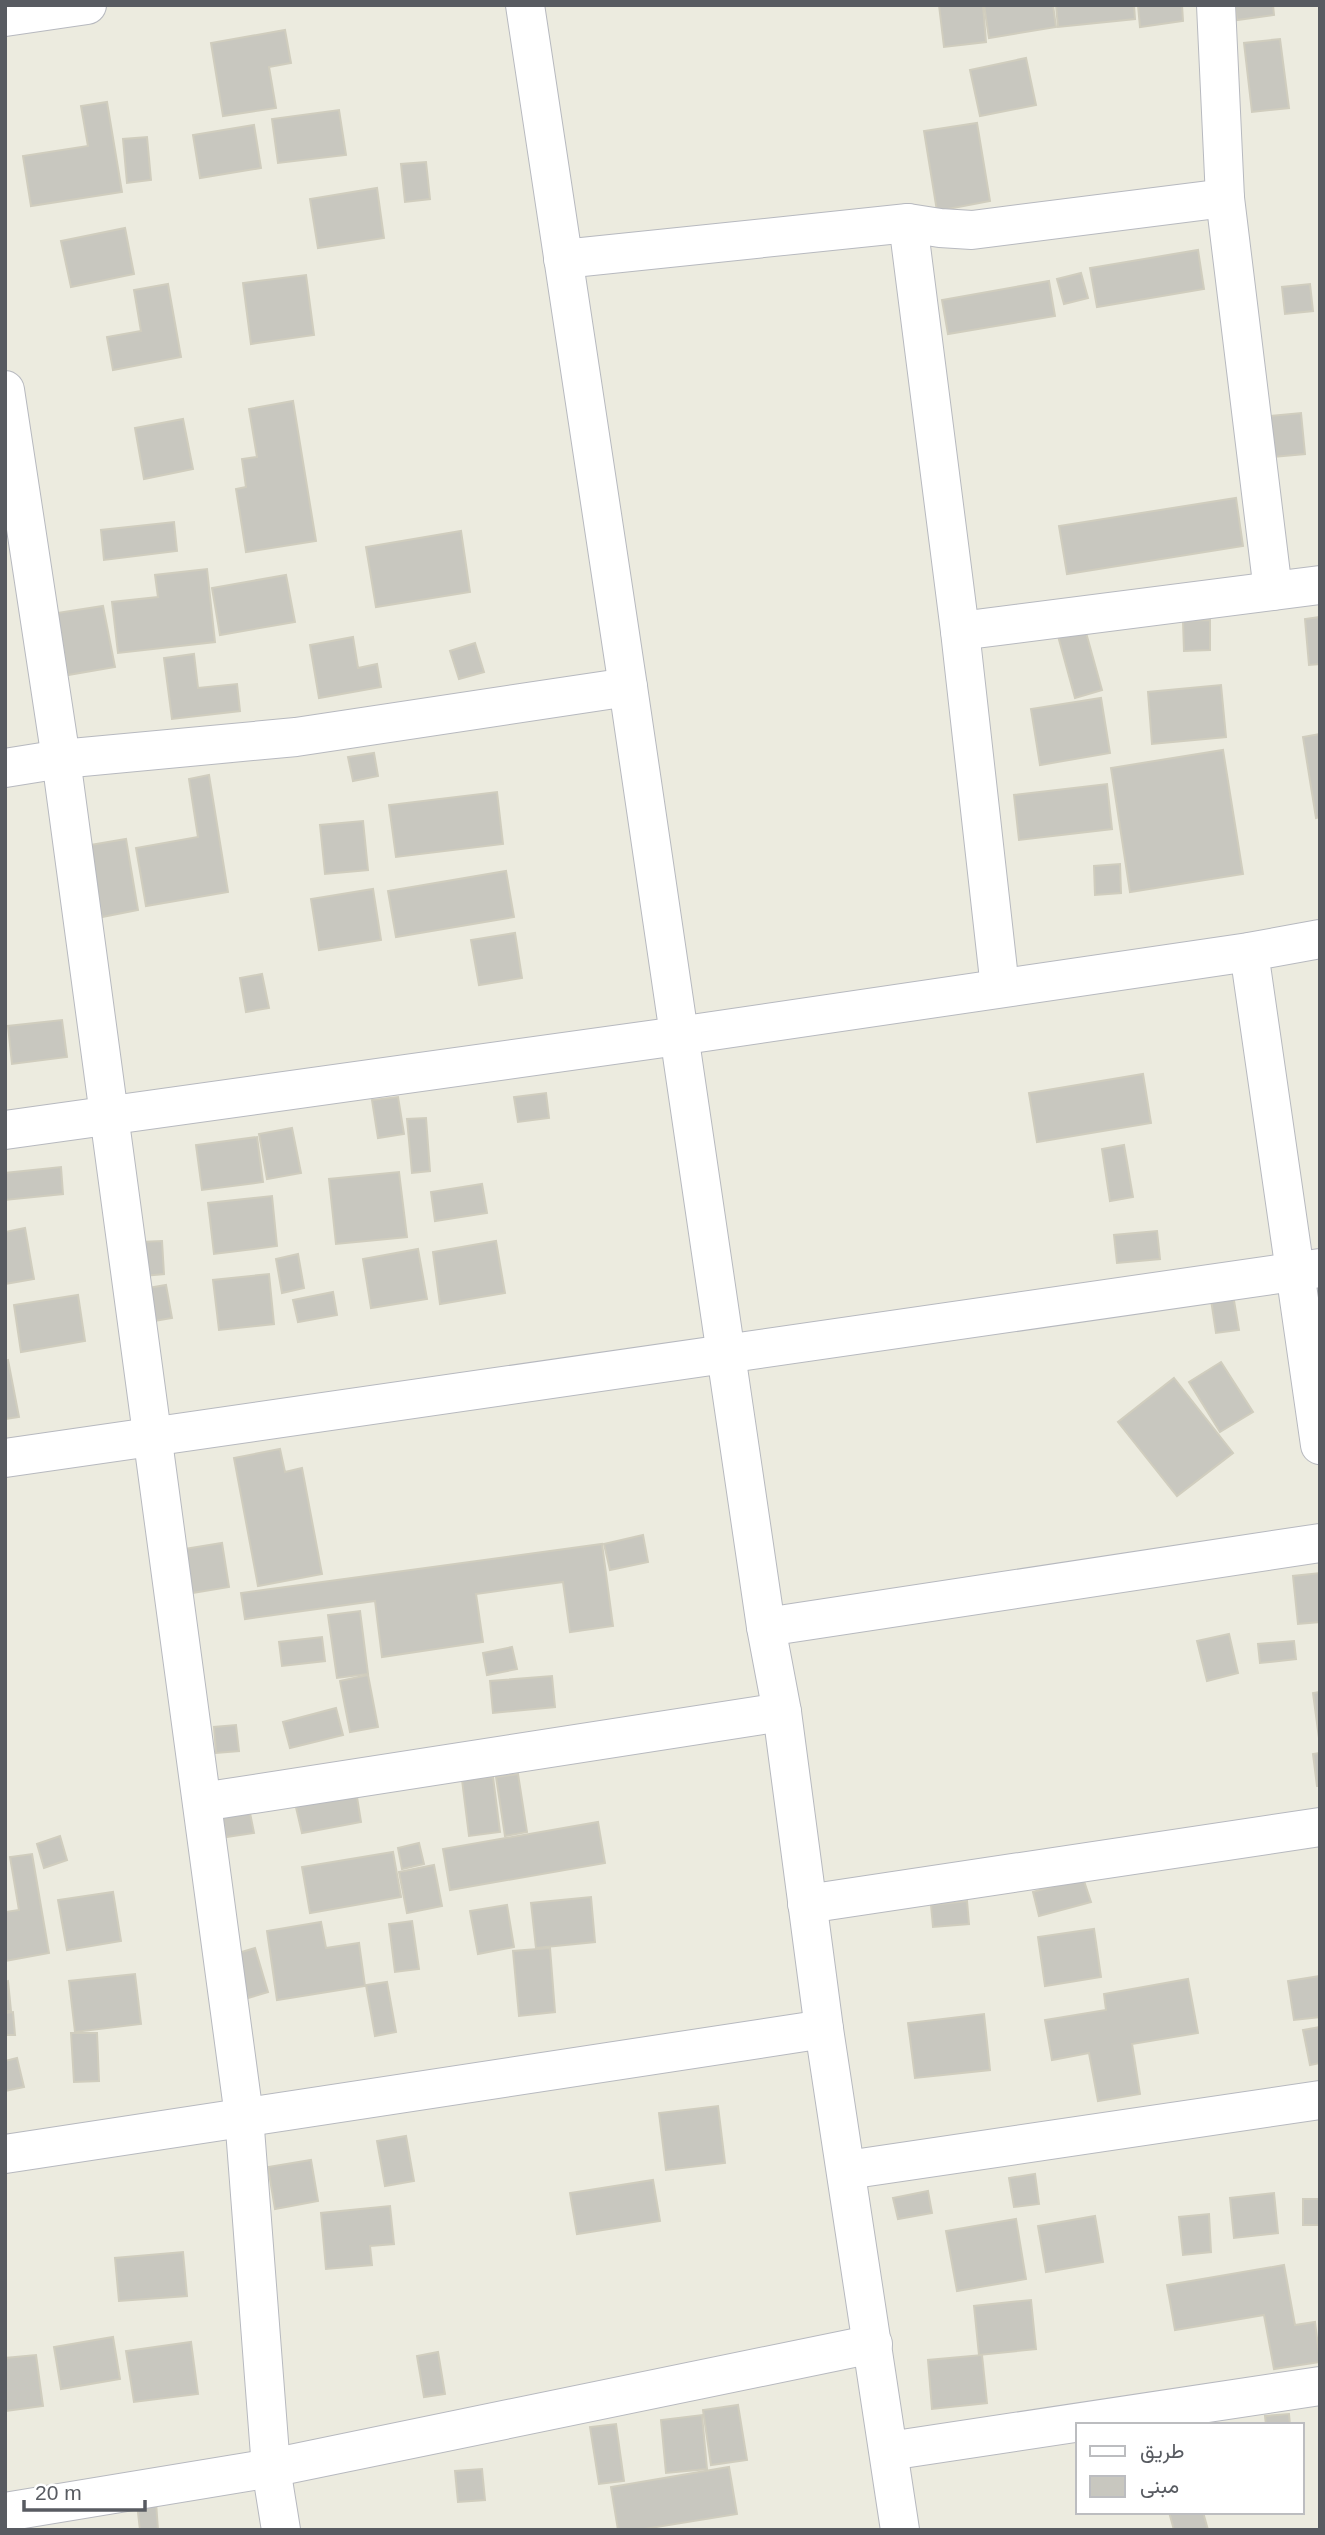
<svg xmlns="http://www.w3.org/2000/svg" width="1325" height="2535" font-family="Helvetica,Vazirmatn,sans-serif">
  <style>
    .building { fill: #c8c7bf; stroke: #d0cdbe; stroke-width: 2 }
    .lines { fill: none; stroke-linecap: round; stroke-linejoin: round }
    .minor-casing { stroke: #b7b9bf; stroke-width: 40 }
    .tertiary-casing { stroke: #b7b9bf; stroke-width: 40 }
    .minor { stroke: #fff; stroke-width: 38 }
    .tertiary { stroke: #fff; stroke-width: 38 }
  </style>
  <rect width="100%" height="100%" fill="#ecebdf"/>
  <g class="building">
    <polygon points="939,5 983,5 986,42 944,47"/>
    <polygon points="984,5 1053,5 1056,27 989,38"/>
    <polygon points="1056,5 1134,5 1135,19 1058,27"/>
    <polygon points="1138,5 1182,5 1183,21 1140,27"/>
    <polygon points="1235,5 1273,5 1274,15 1237,20"/>
    <polygon points="285,30 291,63 269,67 276,108 223,116 211,43"/>
    <polygon points="1280,39 1289,108 1252,112 1244,43"/>
    <polygon points="1026,58 1036,105 980,116 970,70"/>
    <polygon points="107,102 122,192 31,206 23,156 88,146 81,106"/>
    <polygon points="339,110 346,155 278,163 272,119"/>
    <polygon points="977,123 990,201 937,211 924,131"/>
    <polygon points="254,125 261,168 200,178 193,135"/>
    <polygon points="147,137 151,180 127,183 123,139"/>
    <polygon points="426,162 430,199 405,202 401,164"/>
    <polygon points="377,188 384,238 318,248 310,199"/>
    <polygon points="125,228 134,274 71,287 61,241"/>
    <polygon points="1198,250 1204,289 1097,307 1090,268"/>
    <polygon points="1081,273 1088,298 1064,304 1057,279"/>
    <polygon points="306,275 314,335 251,344 243,283"/>
    <polygon points="1049,281 1055,316 948,334 942,300"/>
    <polygon points="168,284 181,357 113,370 107,337 141,331 134,290"/>
    <polygon points="1310,284 1313,311 1285,314 1282,287"/>
    <polygon points="293,401 316,541 246,552 236,489 246,487 242,459 257,457 249,409"/>
    <polygon points="1301,413 1305,454 1273,457 1269,416"/>
    <polygon points="183,419 193,469 144,479 135,428"/>
    <polygon points="1236,498 1243,546 1067,574 1059,526"/>
    <polygon points="174,522 177,551 104,560 101,530"/>
    <polygon points="461,531 470,592 376,607 366,547"/>
    <polygon points="207,569 215,642 118,653 112,602 158,597 155,575"/>
    <polygon points="286,575 295,622 220,635 212,588"/>
    <polygon points="103,606 115,667 68,675 57,613"/>
    <polygon points="1320,617 1320,664 1309,665 1305,619"/>
    <polygon points="1210,620 1210,650 1184,651 1183,621"/>
    <polygon points="1085,629 1102,690 1075,698 1058,636"/>
    <polygon points="353,637 358,668 377,664 381,687 319,698 310,645"/>
    <polygon points="475,643 484,672 459,679 450,651"/>
    <polygon points="194,654 198,688 237,684 240,711 172,719 164,658"/>
    <polygon points="1221,685 1226,737 1152,744 1148,692"/>
    <polygon points="1101,698 1110,753 1040,765 1031,709"/>
    <polygon points="1320,734 1320,817 1316,818 1303,737"/>
    <polygon points="1223,750 1243,874 1130,892 1111,768"/>
    <polygon points="374,753 378,776 353,781 348,757"/>
    <polygon points="209,775 228,892 146,906 136,848 198,837 189,779"/>
    <polygon points="1107,784 1112,829 1019,840 1014,795"/>
    <polygon points="497,792 503,844 396,857 389,805"/>
    <polygon points="363,821 368,870 325,874 320,825"/>
    <polygon points="126,839 138,910 102,917 90,845"/>
    <polygon points="1120,864 1121,893 1095,895 1094,866"/>
    <polygon points="506,871 514,917 396,937 388,891"/>
    <polygon points="373,889 381,940 319,950 311,899"/>
    <polygon points="515,933 522,978 479,985 471,940"/>
    <polygon points="262,974 269,1008 246,1012 240,978"/>
    <polygon points="62,1020 67,1057 12,1064 8,1026"/>
    <polygon points="1143,1074 1151,1123 1037,1142 1029,1093"/>
    <polygon points="546,1093 549,1118 518,1122 514,1097"/>
    <polygon points="398,1097 404,1134 378,1138 372,1100"/>
    <polygon points="426,1118 430,1171 412,1173 407,1119"/>
    <polygon points="292,1128 301,1173 267,1179 259,1134"/>
    <polygon points="257,1137 263,1182 202,1190 196,1145"/>
    <polygon points="1124,1145 1133,1197 1110,1201 1102,1149"/>
    <polygon points="61,1167 63,1194 5,1200 5,1173"/>
    <polygon points="399,1172 407,1237 336,1244 329,1179"/>
    <polygon points="482,1184 487,1213 435,1221 431,1192"/>
    <polygon points="272,1196 277,1246 214,1254 208,1203"/>
    <polygon points="25,1228 34,1279 5,1284 5,1232"/>
    <polygon points="1157,1231 1160,1259 1117,1263 1114,1235"/>
    <polygon points="162,1241 164,1274 144,1276 140,1242"/>
    <polygon points="496,1241 505,1293 440,1304 433,1252"/>
    <polygon points="418,1249 427,1299 371,1308 363,1259"/>
    <polygon points="298,1254 304,1288 282,1293 276,1259"/>
    <polygon points="269,1274 274,1324 219,1330 213,1280"/>
    <polygon points="166,1285 172,1318 148,1322 142,1289"/>
    <polygon points="1232,1289 1239,1330 1216,1333 1210,1293"/>
    <polygon points="333,1292 337,1315 298,1322 293,1300"/>
    <polygon points="78,1295 85,1341 21,1352 14,1305"/>
    <polygon points="8,1360 19,1417 5,1419 5,1361"/>
    <polygon points="1221,1362 1253,1412 1220,1432 1189,1382"/>
    <polygon points="1174,1378 1233,1453 1177,1496 1118,1422"/>
    <polygon points="280,1449 285,1472 302,1468 322,1574 258,1586 234,1458"/>
    <polygon points="643,1535 648,1562 610,1570 604,1544"/>
    <polygon points="222,1543 229,1587 186,1594 178,1550"/>
    <polygon points="602,1544 613,1626 570,1632 563,1582 476,1594 483,1642 382,1657 375,1601 245,1619 241,1593"/>
    <polygon points="1320,1573 1320,1622 1298,1624 1293,1576"/>
    <polygon points="360,1611 368,1674 337,1678 328,1615"/>
    <polygon points="1229,1634 1238,1673 1207,1681 1197,1641"/>
    <polygon points="322,1637 325,1661 282,1666 279,1642"/>
    <polygon points="1294,1641 1296,1659 1260,1663 1258,1644"/>
    <polygon points="512,1647 517,1669 487,1675 483,1653"/>
    <polygon points="368,1675 378,1727 350,1732 340,1681"/>
    <polygon points="552,1676 555,1707 493,1713 490,1681"/>
    <polygon points="1320,1692 1320,1738 1319,1738 1313,1693"/>
    <polygon points="336,1708 343,1735 290,1748 283,1722"/>
    <polygon points="236,1725 239,1751 216,1753 214,1727"/>
    <polygon points="1320,1753 1320,1786 1317,1786 1313,1754"/>
    <polygon points="518,1774 527,1832 505,1836 496,1777"/>
    <polygon points="493,1777 500,1832 469,1836 462,1780"/>
    <polygon points="356,1791 361,1822 302,1833 295,1803"/>
    <polygon points="249,1808 254,1833 226,1837 222,1813"/>
    <polygon points="598,1822 605,1863 450,1890 443,1849"/>
    <polygon points="60,1836 67,1860 44,1868 37,1844"/>
    <polygon points="419,1843 424,1864 402,1869 398,1848"/>
    <polygon points="393,1852 401,1897 310,1913 302,1867"/>
    <polygon points="32,1854 49,1953 5,1961 5,1912 19,1910 10,1857"/>
    <polygon points="434,1865 442,1906 407,1913 399,1872"/>
    <polygon points="1083,1878 1091,1902 1039,1916 1033,1892"/>
    <polygon points="113,1892 121,1941 67,1950 58,1900"/>
    <polygon points="591,1897 595,1942 536,1948 531,1903"/>
    <polygon points="967,1901 969,1924 933,1927 931,1905"/>
    <polygon points="507,1905 514,1947 478,1954 470,1911"/>
    <polygon points="412,1921 419,1969 395,1972 389,1924"/>
    <polygon points="321,1922 326,1948 359,1943 365,1986 277,2000 267,1931"/>
    <polygon points="1094,1929 1101,1977 1045,1986 1038,1937"/>
    <polygon points="255,1948 268,1992 248,1998 235,1954"/>
    <polygon points="550,1948 555,2012 519,2016 513,1951"/>
    <polygon points="135,1974 141,2024 75,2032 69,1981"/>
    <polygon points="1320,1976 1320,2017 1294,2020 1288,1981"/>
    <polygon points="1188,1979 1198,2033 1132,2044 1140,2094 1098,2101 1089,2053 1052,2060 1045,2020 1106,2010 1104,1994"/>
    <polygon points="8,1981 11,2011 5,2011 5,1982"/>
    <polygon points="387,1982 396,2032 375,2036 366,1985"/>
    <polygon points="13,2012 15,2035 5,2035 5,2013"/>
    <polygon points="984,2014 990,2070 915,2078 908,2023"/>
    <polygon points="1320,2027 1320,2063 1310,2065 1303,2030"/>
    <polygon points="71,2033 97,2033 99,2081 74,2082"/>
    <polygon points="17,2058 24,2087 5,2091 5,2061"/>
    <polygon points="718,2106 725,2163 666,2170 659,2113"/>
    <polygon points="406,2136 414,2181 385,2186 377,2141"/>
    <polygon points="311,2160 318,2201 275,2209 268,2167"/>
    <polygon points="1035,2174 1039,2204 1014,2207 1009,2178"/>
    <polygon points="653,2180 660,2221 577,2234 570,2193"/>
    <polygon points="928,2191 932,2213 898,2219 893,2198"/>
    <polygon points="1274,2193 1278,2233 1234,2238 1230,2198"/>
    <rect x="1303" y="2199" width="17" height="26"/>
    <polygon points="390,2206 394,2244 370,2246 372,2265 326,2269 321,2213"/>
    <polygon points="1209,2214 1211,2252 1183,2255 1179,2217"/>
    <polygon points="1095,2216 1103,2262 1046,2272 1038,2226"/>
    <polygon points="1016,2219 1026,2279 957,2291 946,2231"/>
    <polygon points="183,2252 187,2296 119,2301 115,2258"/>
    <polygon points="1284,2265 1295,2325 1315,2322 1320,2362 1274,2369 1264,2315 1175,2330 1167,2285"/>
    <polygon points="1031,2300 1036,2349 979,2355 974,2306"/>
    <polygon points="113,2337 120,2379 61,2389 54,2347"/>
    <polygon points="191,2342 198,2394 134,2402 126,2351"/>
    <polygon points="438,2352 445,2394 424,2397 417,2356"/>
    <polygon points="36,2355 43,2406 5,2411 5,2358"/>
    <polygon points="982,2355 987,2403 932,2409 928,2360"/>
    <polygon points="738,2405 747,2460 711,2465 703,2410"/>
    <polygon points="1289,2414 1290,2425 1266,2425 1265,2416"/>
    <polygon points="702,2415 707,2469 666,2473 661,2420"/>
    <polygon points="616,2424 624,2481 599,2484 590,2427"/>
    <polygon points="729,2467 737,2514 638,2530 618,2530 611,2487"/>
    <polygon points="482,2469 485,2500 458,2502 455,2471"/>
    <polygon points="156,2502 158,2530 140,2530 137,2504"/>
    <polygon points="1169,2512 1203,2512 1208,2530 1174,2530"/>
  </g>
  <g class="lines">
    <defs>
      <g id="minor">
        <polyline points="525,5 628,687 766,1627 782,1712 824,2029 900,2530"/>
        <polyline points="1216,5 1225,198 1273,591"/>
        <polyline points="5,17 87,5"/>
        <polyline points="908,223 960,631 1000,988"/>
        <polyline points="563,259 908,223 940,228 972,230 1225,198"/>
        <polyline points="5,390 61,759 244,2116 271,2468 281,2530"/>
        <polyline points="960,631 1320,585"/>
        <polyline points="5,768 61,759 296,737 628,687"/>
        <polyline points="1249,952 1320,1445"/>
        <polyline points="5,1458 1320,1268"/>
        <polyline points="766,1627 1320,1543"/>
        <polyline points="202,1802 782,1712"/>
        <polyline points="807,1904 1320,1827"/>
        <polyline points="5,2154 824,2029"/>
        <polyline points="847,2170 1320,2100"/>
        <polyline points="889,2451 1320,2386"/>
        <polyline points="5,2512 271,2468 873,2344"/>
      </g>
      <polyline id="tertiary" points="5,1130 678,1036 1249,952 1320,939"/>
    </defs>
    <use href="#minor" class="minor-casing"/>
    <use href="#tertiary" class="tertiary-casing"/>
    <use href="#minor" class="minor"/>
    <use href="#tertiary" class="tertiary"/>
  </g>
  <rect width="1325" height="2535" fill="none" stroke="#585b61" stroke-width="14"/>
  <rect x="1076" y="2423" width="228" height="91" fill="#ffffff" stroke="#bcbdc0" stroke-width="2"/>
  <rect x="1090" y="2446" width="35" height="10" fill="#ffffff" stroke="#bcbdc0" stroke-width="2"/>
  <text x="1140" y="2458" font-size="21" fill="#585b61">طريق</text>
  <rect x="1090" y="2476" width="35" height="21" fill="#c8c7bf" stroke="#bcbdc0" stroke-width="2"/>
  <text x="1140" y="2493" font-size="21" fill="#585b61">مبنى</text>
  <path d="M24 2500v10h121v-10" fill="none" stroke="#585b61" stroke-width="3.5"/>
  <text x="35" y="2500" font-size="21" fill="#585b61" stroke="#ffffff" stroke-width="5" paint-order="stroke">20 m</text>
</svg>
